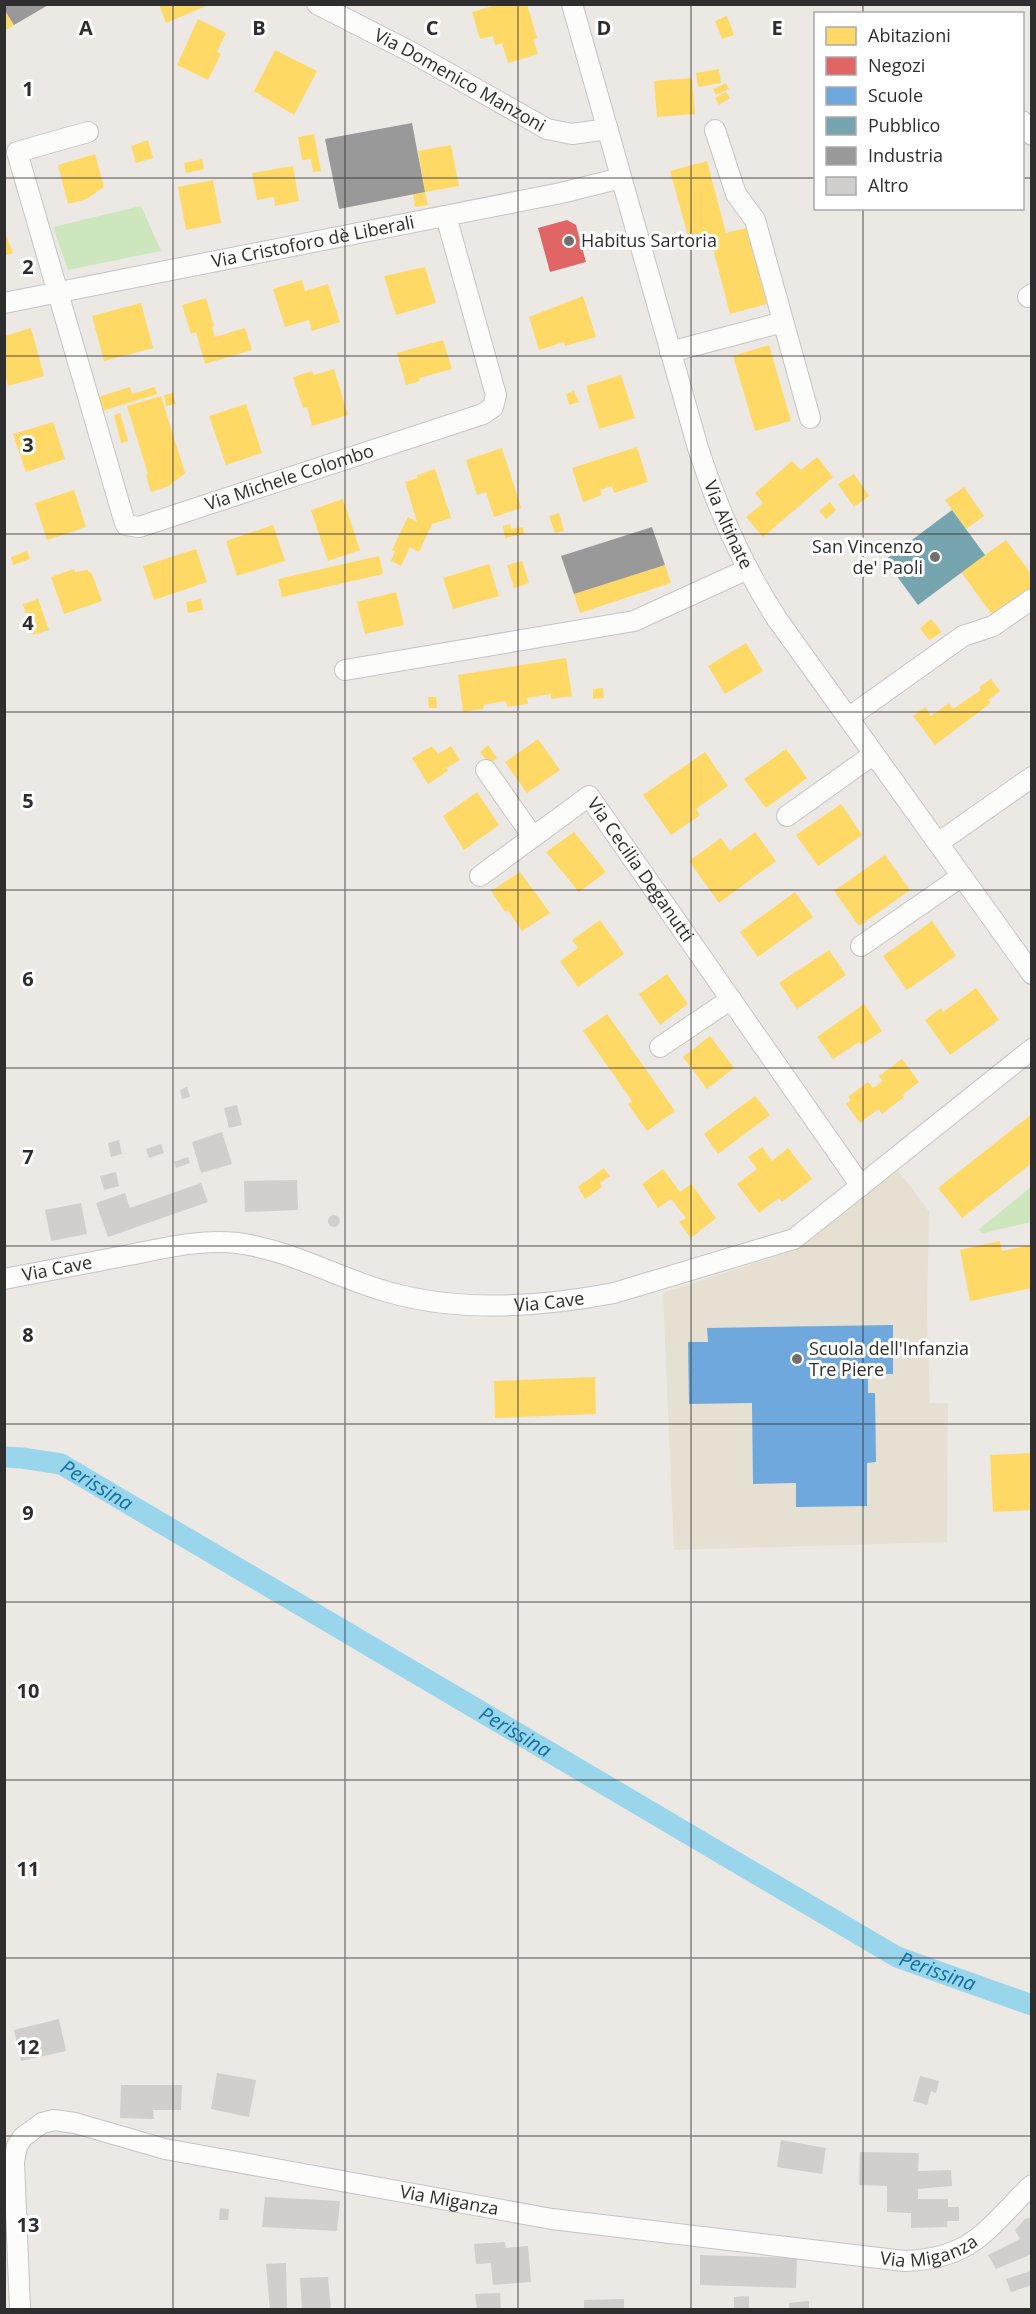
<svg xmlns="http://www.w3.org/2000/svg" width="1036" height="2314" font-family="'Open Sans',sans-serif">
  <style>
    .education { fill: #e6e0d3 }
    .green { fill: #cee6be }
    .homes { fill: #ffd966 }
    .shops { fill: #e06666 }
    .schools { fill: #6fa8dc }
    .public { fill: #76a5af }
    .industry { fill: #999 }
    .lines { fill: none; stroke-linecap: round; stroke-linejoin: round }
    .canal { stroke: #99d6ec; stroke-width: 21 }
    .building { fill: #d1cecb }
    .minor-casing { stroke: #c5c4c5; stroke-width: 22 }
    .minor { stroke: #fcfcfb; stroke-width: 20 }
    .grid { fill: none; stroke: #2e2e2e; stroke-width: 1.5; stroke-opacity: 0.55 }
    .poi-dot { fill: #706f6e; stroke: #fff; stroke-width: 2 }
    .labels { text-anchor: middle; stroke-width: 6; stroke-linejoin: round; paint-order: stroke }
    .street-label { font-size: 18px; fill: #2e2e2e; stroke: #fff }
    .poi-label { font-size: 18px; fill: #2e2e2e; stroke: #fff; text-anchor: start }
    .water-label { font-size: 20px; font-style: italic; fill: #0d6fa3; stroke: #fff }
    .grid-label { font-size: 20px; text-anchor: middle; font-weight: bold; fill: #2e2e2e; stroke: #fff; stroke-width: 6; stroke-linejoin: round; paint-order: stroke }
  </style>
  <rect width="100%" height="100%" fill="#ece8e4"/>
  <polygon class="education" points="897,1169 929,1211 927,1314 930,1403 948,1403 947,1542 674,1550 663,1293 796,1250"/>
  <g class="green">
    <polygon points="141,206 161,251 68,270 53,227"/>
    <polygon points="1031,1187 1031,1222 983,1233 978,1230"/>
  </g>
  <g class="homes">
    <polygon points="159,4 211,4 166,23"/>
    <polygon points="500,4 527,4 537,38 533,39 538,54 508,63 502,43 495,45 493,36 480,39 472,12"/>
    <polygon points="4,9 14,25 4,31"/>
    <polygon points="727,16 734,35 722,39 715,21"/>
    <polygon points="198,19 226,33 217,52 221,54 208,80 177,65"/>
    <polygon points="275,50 317,71 294,115 254,91"/>
    <polygon points="719,69 721,83 698,87 696,73"/>
    <polygon points="692,78 695,114 657,117 654,81"/>
    <polygon points="726,83 729,89 716,95 713,89"/>
    <polygon points="726,92 730,98 719,105 715,98"/>
    <polygon points="314,134 321,171 313,172 311,159 302,160 298,137"/>
    <polygon points="148,140 153,158 136,163 131,146"/>
    <polygon points="451,145 459,186 425,192 428,205 415,207 413,194 425,192 418,151"/>
    <polygon points="95,154 104,187 87,199 68,204 58,165"/>
    <polygon points="202,159 204,169 186,173 184,163"/>
    <polygon points="707,161 726,233 746,228 767,304 730,314 711,241 691,247 670,171"/>
    <polygon points="293,166 299,201 275,206 274,197 257,200 252,173"/>
    <polygon points="213,180 221,223 186,230 178,187"/>
    <polygon points="4,230 13,253 4,256"/>
    <polygon points="425,267 436,303 396,315 384,276"/>
    <polygon points="302,280 305,291 328,284 340,322 312,331 309,320 285,327 273,289"/>
    <polygon points="583,296 596,337 565,346 564,342 539,350 529,317"/>
    <polygon points="206,298 214,326 212,327 215,337 245,328 252,350 205,364 196,332 191,334 182,305"/>
    <polygon points="141,303 153,348 104,361 92,316"/>
    <polygon points="31,328 44,376 8,386 5,373 5,336"/>
    <polygon points="443,340 452,369 419,378 420,381 406,385 397,353"/>
    <polygon points="769,345 791,421 755,431 733,356"/>
    <polygon points="334,369 348,415 312,426 307,407 303,408 293,377 312,371 314,375"/>
    <polygon points="621,375 635,418 599,429 586,386"/>
    <polygon points="130,387 132,394 155,387 157,394 102,411 98,397"/>
    <polygon points="574,391 579,402 569,405 566,394"/>
    <polygon points="173,393 176,404 166,406 164,395"/>
    <polygon points="161,396 185,473 169,486 151,492 146,475 148,474 127,406"/>
    <polygon points="246,404 262,453 226,465 209,416"/>
    <polygon points="120,413 128,441 121,443 114,415"/>
    <polygon points="53,422 65,459 26,472 13,434"/>
    <polygon points="637,447 648,482 614,493 612,486 600,490 602,495 583,502 572,468"/>
    <polygon points="502,448 521,508 494,517 486,492 477,495 466,460"/>
    <polygon points="817,457 833,477 763,537 746,517 763,503 755,493 792,461 801,470"/>
    <polygon points="435,469 451,518 432,524 419,552 410,547 401,566 391,561 395,551 392,550 408,517 417,522 405,482 418,478 417,475"/>
    <polygon points="854,474 869,496 854,507 838,484"/>
    <polygon points="964,487 984,516 966,529 945,500"/>
    <polygon points="74,490 86,527 47,540 35,503"/>
    <polygon points="343,499 360,550 328,561 311,510"/>
    <polygon points="830,502 836,510 826,519 819,511"/>
    <polygon points="559,513 564,531 555,533 549,516"/>
    <polygon points="510,524 511,529 523,527 524,534 505,538 503,526"/>
    <polygon points="273,525 285,561 237,576 226,541"/>
    <polygon points="1006,540 1032,575 1032,589 993,616 961,572"/>
    <polygon points="196,549 207,582 154,600 143,566"/>
    <polygon points="27,551 30,559 13,565 11,557"/>
    <polygon points="379,556 383,574 282,597 278,579"/>
    <polygon points="522,561 529,583 514,588 507,565"/>
    <polygon points="489,564 499,596 453,609 443,578"/>
    <polygon points="665,565 671,583 580,613 574,594"/>
    <polygon points="74,569 75,572 87,570 92,574 102,601 64,614 51,577"/>
    <polygon points="396,592 404,625 365,634 357,602"/>
    <polygon points="38,599 49,630 33,635 23,604"/>
    <polygon points="201,599 203,610 188,613 186,602"/>
    <polygon points="931,619 942,632 929,640 920,628"/>
    <polygon points="746,643 763,671 725,694 708,666"/>
    <polygon points="566,658 572,696 551,699 551,694 527,698 528,704 507,707 506,701 483,705 484,709 463,712 458,675"/>
    <polygon points="991,679 1000,691 988,700 991,703 935,745 913,716 925,707 931,716 949,703 953,709 981,690 979,687"/>
    <polygon points="603,688 604,698 593,699 593,689"/>
    <polygon points="428,697 436,697 437,708 429,708"/>
    <polygon points="538,739 560,770 527,793 505,762"/>
    <polygon points="488,745 497,758 489,764 480,752"/>
    <polygon points="432,746 438,754 451,746 460,760 446,768 448,771 428,784 412,758"/>
    <polygon points="786,749 807,778 766,808 744,779"/>
    <polygon points="705,752 728,786 696,809 700,815 671,835 643,795"/>
    <polygon points="477,792 499,825 464,850 443,816"/>
    <polygon points="841,804 862,835 818,866 796,835"/>
    <polygon points="574,832 606,872 579,892 546,852"/>
    <polygon points="755,832 776,861 719,903 689,861 721,838 730,851"/>
    <polygon points="885,855 910,890 859,926 834,891"/>
    <polygon points="520,872 550,913 522,931 508,910 505,912 491,891"/>
    <polygon points="795,892 813,917 758,957 740,932"/>
    <polygon points="600,920 624,954 578,987 560,961 578,948 572,940"/>
    <polygon points="932,921 956,956 907,990 883,956"/>
    <polygon points="829,950 846,975 797,1009 779,983"/>
    <polygon points="667,974 688,1004 660,1025 639,994"/>
    <polygon points="976,988 999,1020 950,1055 925,1020 941,1008 943,1012"/>
    <polygon points="864,1004 882,1031 861,1045 859,1042 833,1059 817,1037"/>
    <polygon points="607,1014 675,1111 647,1131 628,1104 632,1101 583,1031"/>
    <polygon points="710,1036 734,1068 707,1089 683,1057"/>
    <polygon points="902,1059 919,1082 902,1095 904,1097 882,1114 878,1109 860,1123 846,1104 851,1100 848,1097 868,1082 873,1088 883,1081 879,1076"/>
    <polygon points="755,1096 770,1115 718,1154 704,1134"/>
    <polygon points="1032,1114 1032,1163 962,1218 938,1188"/>
    <polygon points="762,1147 772,1161 788,1148 812,1179 782,1202 779,1198 759,1213 737,1184 757,1169 748,1157"/>
    <polygon points="604,1168 610,1176 600,1183 602,1187 585,1199 578,1187"/>
    <polygon points="663,1169 680,1192 691,1184 716,1218 691,1238 679,1222 686,1218 671,1199 658,1208 642,1184"/>
    <polygon points="1000,1241 1002,1251 1032,1245 1032,1288 970,1301 960,1250"/>
    <polygon points="595,1377 596,1414 495,1418 494,1381"/>
    <polygon points="1032,1453 1032,1510 993,1512 990,1455"/>
  </g>
  <polygon class="shops" points="567,220 576,225 586,262 550,272 538,228"/>
  <polygon class="schools" points="893,1325 893,1374 868,1374 868,1393 875,1393 876,1462 867,1463 867,1506 796,1507 796,1483 753,1484 752,1403 689,1404 688,1342 708,1342 707,1328"/>
  <polygon class="public" points="952,510 985,555 918,605 885,560"/>
  <g class="industry">
    <polygon points="4,4 50,4 14,25 4,9"/>
    <polygon points="412,123 425,192 339,209 325,139"/>
    <polygon points="652,527 665,565 574,594 561,556"/>
  </g>
  <g class="lines">
    <path class="canal" id="s1" d="M 4,1457 L 22,1458 L 61,1464 L 897,1957 L 1032,2005"/>
  </g>
  <g class="building">
    <polygon points="187,1087 190,1097 182,1099 180,1090"/>
    <polygon points="237,1105 242,1125 229,1128 224,1108"/>
    <polygon points="222,1132 232,1164 201,1173 192,1142"/>
    <polygon points="119,1140 122,1154 111,1157 108,1143"/>
    <polygon points="161,1144 164,1153 149,1158 146,1149"/>
    <polygon points="188,1157 190,1163 176,1168 174,1162"/>
    <polygon points="116,1172 119,1186 104,1190 100,1176"/>
    <polygon points="297,1180 298,1210 245,1212 244,1181"/>
    <polygon points="201,1183 208,1202 108,1237 96,1203 125,1193 130,1208"/>
    <polygon points="81,1203 87,1234 51,1241 45,1210"/>
    <circle cx="334" cy="1221" r="6"/>
    <polygon points="59,2019 66,2051 21,2061 14,2030"/>
    <polygon points="217,2073 256,2080 249,2117 211,2109"/>
    <polygon points="920,2076 939,2081 936,2093 931,2091 927,2105 913,2101"/>
    <polygon points="121,2085 182,2085 181,2110 153,2110 154,2119 120,2118"/>
    <polygon points="781,2140 826,2148 822,2174 777,2167"/>
    <polygon points="860,2152 919,2153 918,2171 951,2170 952,2186 918,2189 918,2199 948,2199 948,2207 959,2207 959,2221 947,2221 947,2227 911,2228 911,2213 887,2212 887,2186 859,2185"/>
    <polygon points="265,2197 340,2201 337,2231 262,2227"/>
    <polygon points="220,2208 229,2209 228,2220 219,2220"/>
    <polygon points="1032,2217 1032,2254 996,2269 988,2255 1020,2239 1015,2230 1025,2219"/>
    <polygon points="505,2242 506,2248 528,2246 531,2282 493,2285 491,2263 476,2264 474,2244"/>
    <polygon points="700,2255 797,2258 796,2288 700,2285"/>
    <polygon points="286,2263 287,2310 270,2310 266,2264"/>
    <polygon points="1031,2271 1032,2285 1011,2292 1006,2279"/>
    <polygon points="328,2277 331,2310 302,2310 300,2278"/>
    <polygon points="500,2293 501,2310 477,2310 475,2294"/>
    <polygon points="749,2296 749,2310 734,2310 734,2297"/>
    <polygon points="624,2299 624,2310 584,2310 584,2300"/>
    <polygon points="809,2301 809,2310 789,2310 789,2303"/>
  </g>
  <g class="lines">
    <defs>
      <g id="minor">
        <path id="s2" d="M 317,4 L 411,52 L 547,129 L 572,134 L 608,129"/>
        <path id="s3" d="M 572,4 L 698,448 C 717,508 743,566 777,619 L 1032,974"/>
        <polyline points="1022,121 1032,135"/>
        <polyline points="715,130 736,194 755,220 810,418"/>
        <path id="s4" d="M 88,132 L 17,152 L 124,520 L 126,525 L 139,527 L 483,414 L 493,407 L 496,395 L 446,216"/>
        <polyline points="1028,297 1032,294"/>
        <path id="s5" d="M 4,303 L 561,193 L 621,178"/>
        <polyline points="670,352 783,322"/>
        <polyline points="345,670 634,621 748,569"/>
        <polyline points="848,718 963,636 993,626 1032,599"/>
        <polyline points="486,770 533,837"/>
        <polyline points="787,816 874,754"/>
        <polyline points="938,843 1032,777"/>
        <path id="s6" d="M 480,876 L 589,796 L 861,1186"/>
        <polyline points="861,946 962,876"/>
        <polyline points="660,1047 731,999"/>
        <path id="s7" d="M 4,1279 C 46,1271 88,1263 129,1255 C 165,1248 201,1239 237,1243 C 291,1250 337,1278 388,1292 C 461,1313 541,1307 614,1293 L 794,1239 L 1032,1049"/>
        <path id="s8" d="M 20,2310 L 14,2162 L 17,2146 L 23,2137 L 42,2123 L 54,2120 L 75,2123 L 165,2149 L 552,2219 L 904,2261 C 973,2259 986,2229 1032,2185"/>
      </g>
    </defs>
    <use href="#minor" class="minor-casing"/>
    <use href="#minor" class="minor"/>
  </g>
  <path class="grid" d="M 173,4 L 173,2310M 345,4 L 345,2310M 518,4 L 518,2310M 691,4 L 691,2310M 863,4 L 863,14M 4,178 L 816,178M 1022,178 L 1032,178M 863,208 L 863,2310M 4,356 L 1032,356M 4,534 L 1032,534M 4,712 L 1032,712M 4,890 L 1032,890M 4,1068 L 1032,1068M 4,1246 L 1032,1246M 4,1424 L 1032,1424M 4,1602 L 1032,1602M 4,1780 L 1032,1780M 4,1958 L 1032,1958M 4,2136 L 1032,2136"/>
  <g class="poi-dot">
    <circle cx="569" cy="241" r="6"/>
    <circle cx="935" cy="557" r="6"/>
    <circle cx="797" cy="1359" r="6"/>
  </g>
  <g class="labels">
    <g class="street-label">
      <text dy="6" stroke="none"><textPath href="#s2" startOffset="162">Via Domenico Manzoni</textPath></text>
      <text dy="6" stroke="none"><textPath href="#s5" startOffset="315">Via Cristoforo dè Liberali</textPath></text>
      <text dy="6" stroke="none"><textPath href="#s4" startOffset="634">Via Michele Colombo</textPath></text>
      <text dy="6" stroke="none"><textPath href="#s3" startOffset="544">Via Altinate</textPath></text>
      <text dy="6" stroke="none"><textPath href="#s6" startOffset="225">Via Cecilia Deganutti</textPath></text>
      <text dy="6" stroke="none"><textPath href="#s7" startOffset="54">Via Cave</textPath></text>
      <text dy="6" stroke="none"><textPath href="#s7" startOffset="558">Via Cave</textPath></text>
      <text dy="6" stroke="none"><textPath href="#s8" startOffset="615">Via Miganza</textPath></text>
      <text dy="6" stroke="none"><textPath href="#s8" startOffset="1100">Via Miganza</textPath></text>
    </g>
    <g class="poi-label">
      <text x="581" y="247">Habitus Sartoria</text>
      <text x="923" y="553" text-anchor="end">San Vincenzo<tspan x="923" dy="21">de' Paoli</tspan></text>
      <text x="809" y="1355">Scuola dell'Infanzia<tspan x="809" dy="21">Tre Piere</tspan></text>
    </g>
    <g class="water-label">
      <text dy="7" stroke="none"><textPath href="#s1" startOffset="99">Perissina</textPath></text>
      <text dy="7" stroke="none"><textPath href="#s1" startOffset="585">Perissina</textPath></text>
      <text dy="7" stroke="none"><textPath href="#s1" startOffset="1071">Perissina</textPath></text>
    </g>
  </g>
  <g class="grid-label">
    <text x="86" y="35">A</text>
    <text x="259" y="35">B</text>
    <text x="432" y="35">C</text>
    <text x="604" y="35">D</text>
    <text x="777" y="35">E</text>
    <text x="28" y="96">1</text>
    <text x="28" y="274">2</text>
    <text x="28" y="452">3</text>
    <text x="28" y="630">4</text>
    <text x="28" y="808">5</text>
    <text x="28" y="986">6</text>
    <text x="28" y="1164">7</text>
    <text x="28" y="1342">8</text>
    <text x="28" y="1520">9</text>
    <text x="28" y="1698">10</text>
    <text x="28" y="1876">11</text>
    <text x="28" y="2054">12</text>
    <text x="28" y="2232">13</text>
  </g>
  <rect width="1036" height="2314" fill="none" stroke="#2e2e2e" stroke-width="12"/>
  <rect x="814" y="12" width="210" height="198" fill="#ffffff" stroke="#ababab" stroke-width="1.5"/>
  <rect x="826" y="27" width="30" height="18" fill="#ffd966" stroke="#ababab" stroke-width="1.5"/>
  <text x="868" y="42" font-size="18" fill="#2e2e2e">Abitazioni</text>
  <rect x="826" y="57" width="30" height="18" fill="#e06666" stroke="#ababab" stroke-width="1.5"/>
  <text x="868" y="72" font-size="18" fill="#2e2e2e">Negozi</text>
  <rect x="826" y="87" width="30" height="18" fill="#6fa8dc" stroke="#ababab" stroke-width="1.5"/>
  <text x="868" y="102" font-size="18" fill="#2e2e2e">Scuole</text>
  <rect x="826" y="117" width="30" height="18" fill="#76a5af" stroke="#ababab" stroke-width="1.5"/>
  <text x="868" y="132" font-size="18" fill="#2e2e2e">Pubblico</text>
  <rect x="826" y="147" width="30" height="18" fill="#999999" stroke="#ababab" stroke-width="1.5"/>
  <text x="868" y="162" font-size="18" fill="#2e2e2e">Industria</text>
  <rect x="826" y="177" width="30" height="18" fill="#d1cecb" stroke="#ababab" stroke-width="1.5"/>
  <text x="868" y="192" font-size="18" fill="#2e2e2e">Altro</text>
</svg>
